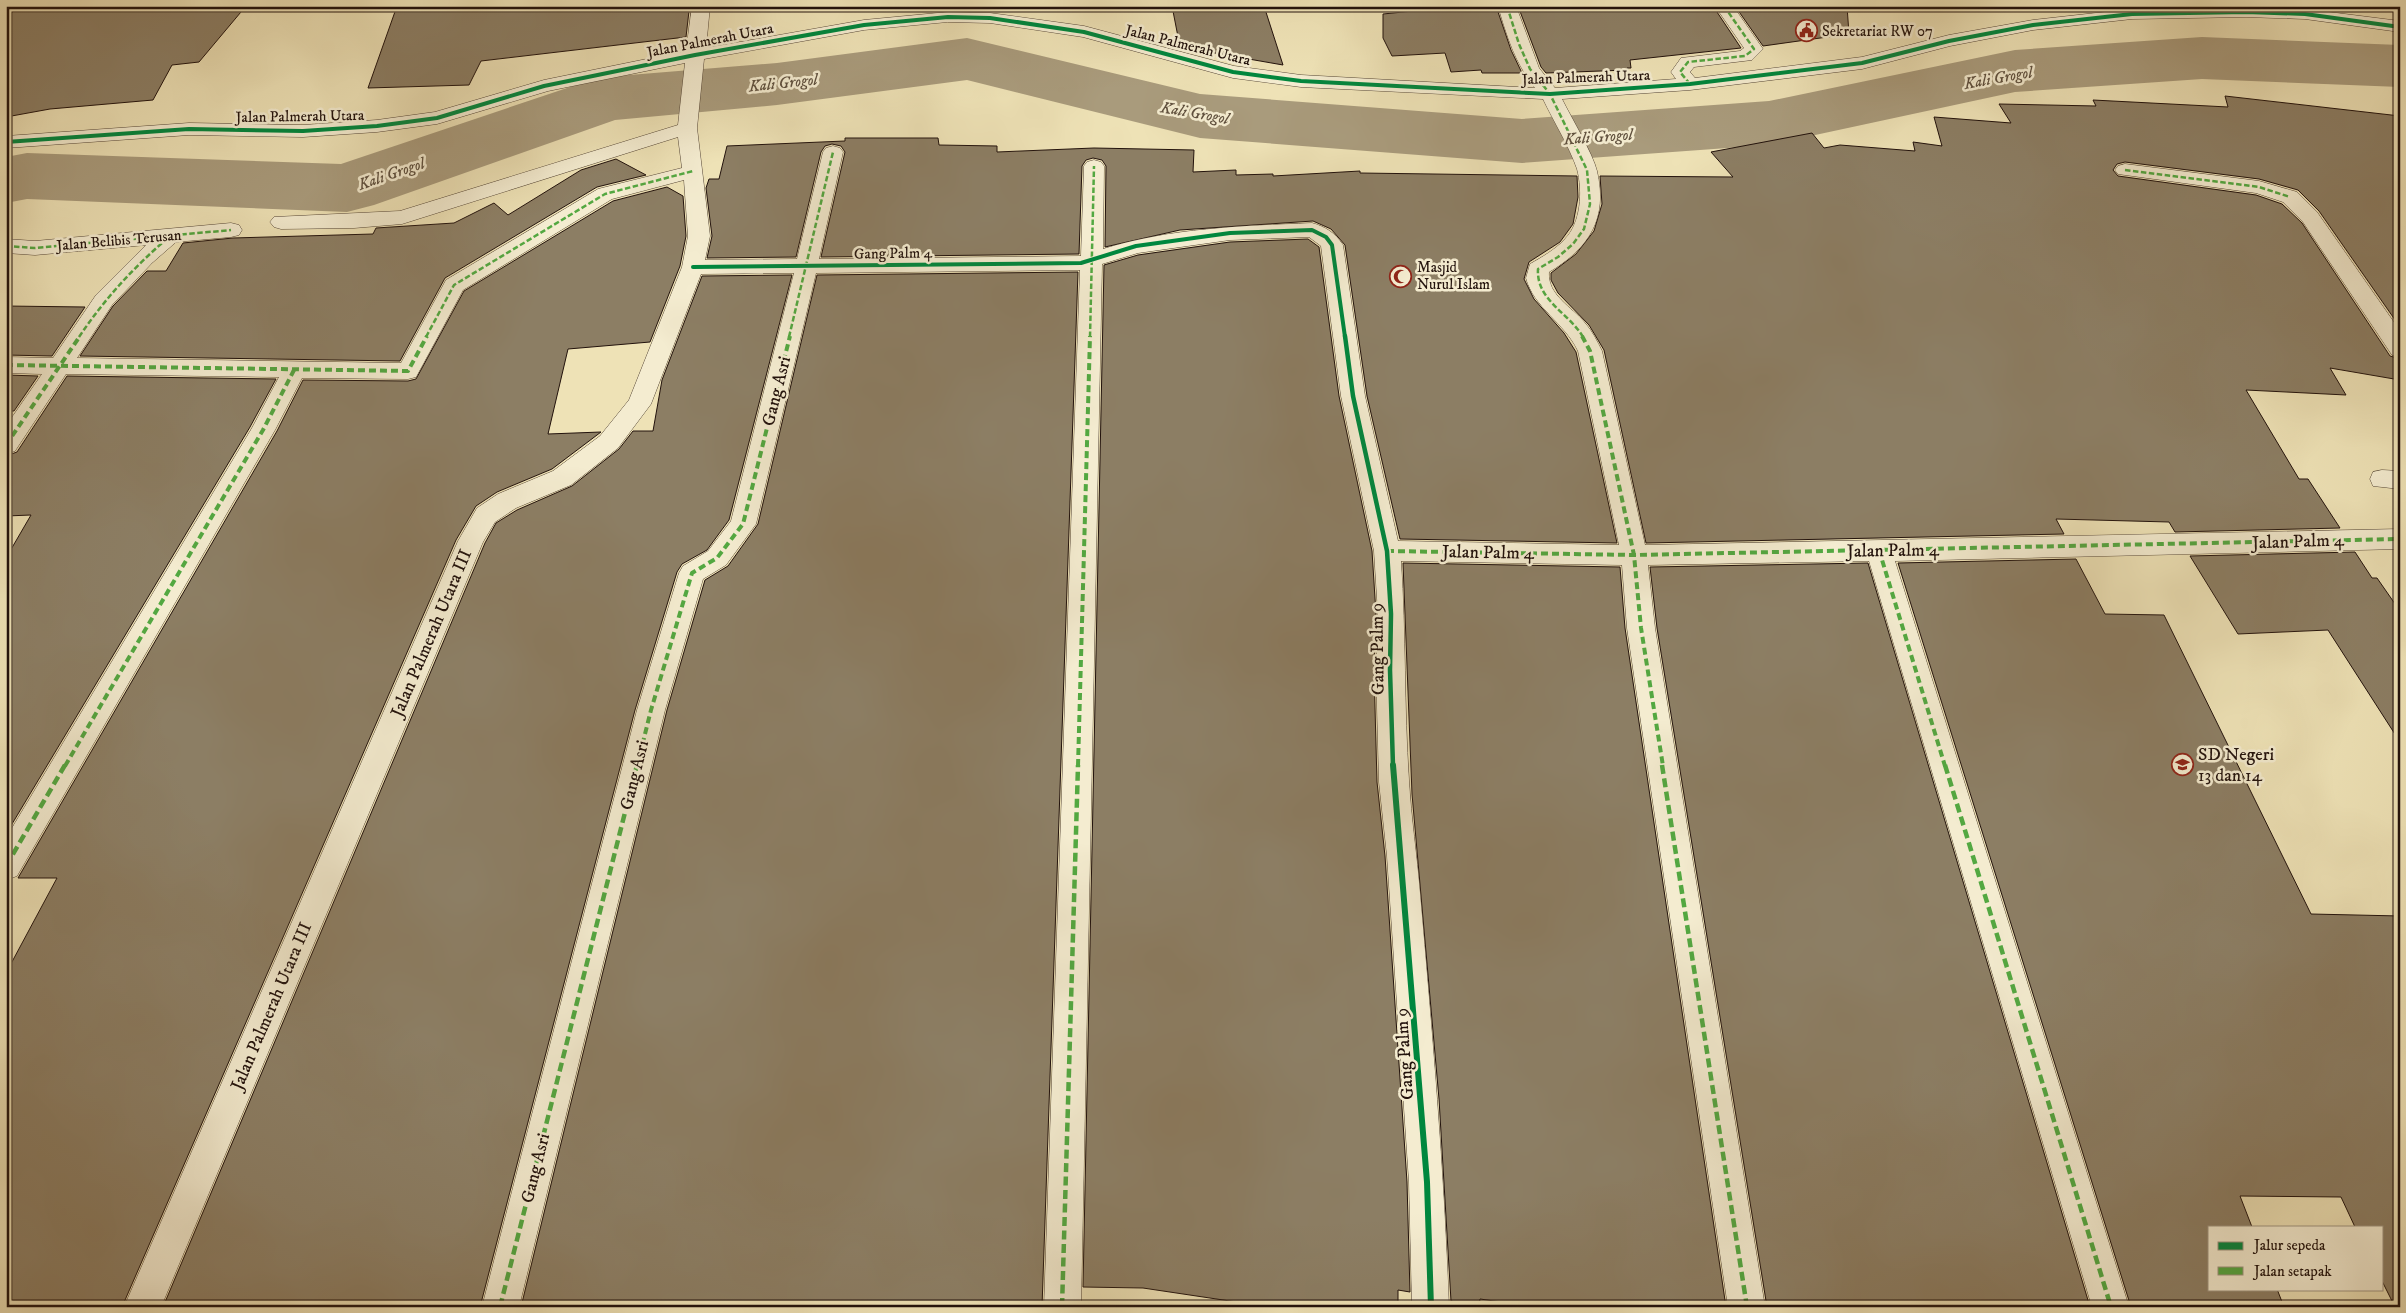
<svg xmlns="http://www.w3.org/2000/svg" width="2406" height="1313" font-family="'IM FELL DW Pica',serif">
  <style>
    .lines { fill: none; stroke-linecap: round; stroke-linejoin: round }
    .river { fill: #a99b7c; fill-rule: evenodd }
    .building { fill: #8c7e64; stroke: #22120c }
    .minor-casing { stroke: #554636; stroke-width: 1 }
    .minor { fill: #f4ecd0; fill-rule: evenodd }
    .quiet-far2 { stroke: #53a841; stroke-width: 2.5; stroke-dasharray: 5.5 2.5; stroke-linecap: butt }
    .quiet-far1 { stroke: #53a841; stroke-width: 4; stroke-dasharray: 7 4; stroke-linecap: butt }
    .quiet { stroke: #53a841; stroke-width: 4.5; stroke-dasharray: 9 4.5; stroke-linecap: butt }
    .cycleway-far2-casing { stroke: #f4ecd0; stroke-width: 6 }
    .cycleway-far1-casing { stroke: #f4ecd0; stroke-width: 8 }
    .cycleway-casing { stroke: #f4ecd0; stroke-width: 9 }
    .cycleway-far2 { stroke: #00873e; stroke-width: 4 }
    .cycleway-far1 { stroke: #00873e; stroke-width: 4.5 }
    .cycleway { stroke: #00873e; stroke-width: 6 }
    .labels { text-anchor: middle; stroke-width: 5; stroke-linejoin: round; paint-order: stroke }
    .far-poi-label { font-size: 15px; fill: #22120c; stroke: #f4ecd0; text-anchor: start }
    .far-street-label { font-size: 15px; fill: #22120c; stroke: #f4ecd0 }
    .far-water-label { font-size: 16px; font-style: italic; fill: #5f503e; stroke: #f4ecd0 }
    .street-label { font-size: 18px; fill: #22120c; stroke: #f4ecd0 }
    .poi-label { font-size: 18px; fill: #22120c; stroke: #f4ecd0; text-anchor: start }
  </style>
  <rect width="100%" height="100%" fill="#eee2b6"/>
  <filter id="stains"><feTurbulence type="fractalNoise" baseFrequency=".004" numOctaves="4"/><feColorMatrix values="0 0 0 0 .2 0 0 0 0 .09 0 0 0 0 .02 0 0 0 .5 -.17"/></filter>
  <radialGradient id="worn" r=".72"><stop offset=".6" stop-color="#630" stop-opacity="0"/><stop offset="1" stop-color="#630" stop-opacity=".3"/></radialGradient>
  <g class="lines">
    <polygon class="river" points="2202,37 2400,45 2400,87 2202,79 2015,92 1769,145 1522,163 1200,138 967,80 777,105 615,120 374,205 347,212 27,199 6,203 6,157 27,153 341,164 579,84 605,77 777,63 967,38 1200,94 1522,119 1769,101 2015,50"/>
  </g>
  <g class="building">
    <polygon points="6,6 246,6 199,62 172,65 153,100 50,109 6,117"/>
    <polygon points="397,6 689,6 689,11 686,37 481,61 469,85 368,88"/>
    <polygon points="1172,6 1264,6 1283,65 1180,47"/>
    <polygon points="1463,6 1496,6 1511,50 1522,73 1482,73 1481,70 1451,72 1445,53 1392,56 1383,38 1383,14"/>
    <polygon points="1518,6 1713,6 1741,48 1630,60 1631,68 1627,68 1628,70 1546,73 1541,67"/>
    <polygon points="1735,6 1847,6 1849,34 1763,46"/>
    <polygon points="2225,96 2400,116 2400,327 2319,211 2298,190 2259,179 2125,162 2117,164 2113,170 2118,176 2256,195 2282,204 2302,223 2390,356 2400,359 2400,380 2330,368 2346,395 2246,390 2299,479 2308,479 2340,528 2175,532 2169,522 2056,519 2064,534 1646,543 1604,350 1589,325 1558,293 1551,280 1551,273 1576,254 1594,231 1602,204 1600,176 1733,177 1711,152 1812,133 1824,148 1840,145 1915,151 1913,142 1942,146 1934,117 2011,123 1999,104 2096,106 2093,100 2228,107"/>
    <polygon points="845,138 938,138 939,145 997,146 997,152 1094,148 1194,150 1193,172 1236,170 1236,175 1273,174 1273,176 1360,171 1360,173 1577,176 1578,197 1573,224 1560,242 1529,262 1524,279 1534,299 1564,333 1576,352 1617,543 1400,539 1367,396 1345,245 1331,229 1313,221 1180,230 1105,247 1106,166 1102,160 1093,158 1086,160 1082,166 1079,254 821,257 845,152 841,146 832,144 825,146 821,152 796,257 707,258 712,236 706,188 709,179 719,179 727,146 845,141"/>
    <polygon points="616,159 646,175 597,187 445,278 400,361 80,356 113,306 147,271 166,271 183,243 233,238 373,234 376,228 454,223 494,203 508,215 581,170"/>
    <polygon points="667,187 683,196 686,236 680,266 650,342 568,349 548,434 601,432 552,469 497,492 476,506 456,540 122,1307 6,1307 6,973 57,878 18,878 277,431 303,380 408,381 416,379 464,291 613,201"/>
    <polygon points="1308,239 1319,247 1339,396 1372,551 1376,614 1374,670 1377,782 1385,856 1407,1182 1410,1292 1398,1290 1398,1307 1270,1307 1143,1288 1083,1287 1104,265 1138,255 1230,242"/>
    <polygon points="1078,272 1042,1307 521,1307 667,710 705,580 728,566 758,524 817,275"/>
    <polygon points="792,275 729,520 707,550 682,564 677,572 635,710 480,1307 163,1307 485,543 496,523 517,510 572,486 619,449 633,431 653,431 662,380 702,276"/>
    <polygon points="6,306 85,307 52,356 6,355"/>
    <polygon points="6,375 38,376 14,411 6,411"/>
    <polygon points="67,376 276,379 250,427 6,834 6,558 31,515 6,516 6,456 17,452"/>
    <polygon points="2355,552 2372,578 2377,578 2400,611 2400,742 2328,630 2238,634 2190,556"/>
    <polygon points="2076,559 2105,614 2164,615 2311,914 2400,916 2400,1307 2395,1307 2382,1281 2382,1227 2355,1227 2341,1197 2240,1196 2252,1227 2210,1227 2210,1289 2277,1289 2284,1307 2131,1307 1898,563"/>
    <polygon points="1403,563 1620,567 1625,628 1726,1307 1537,1307 1480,1299 1479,1307 1451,1301 1439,1099 1412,794"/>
    <polygon points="1868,563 2090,1307 1767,1307 1657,628 1650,567"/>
  </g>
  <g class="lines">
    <defs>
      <g id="minor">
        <path d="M 692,6 L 710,6 L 706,48 L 864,20 L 948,12 L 990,13 L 1084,26 L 1234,66 L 1301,75 L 1535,88 C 1515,63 1507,36 1498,6 L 1516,6 L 1539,68 L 1555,88 L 1676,79 L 1671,72 L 1681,58 L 1740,51 L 1744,48 L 1715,6 L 1733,6 L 1763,49 L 1752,60 L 1694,67 L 1690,72 L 1695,78 L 1862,57 L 1949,35 L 2033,20 L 2132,9 L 2246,7 L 2305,9 L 2400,21 L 2400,32 L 2305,19 L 2246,17 L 2132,19 L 2033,30 L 1950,46 L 1862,69 L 1690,90 L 1562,99 C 1571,117 1593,154 1597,171 C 1608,219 1589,248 1549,272 C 1547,295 1572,307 1585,323 C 1592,331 1597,341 1602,351 L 1645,545 L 2400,529 L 2400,549 L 1895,561 L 2129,1307 L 2092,1307 L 1869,561 L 1648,565 L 1655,628 L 1765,1307 L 1728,1307 L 1627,628 L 1622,565 L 1401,561 C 1406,634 1404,707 1409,780 C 1411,818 1417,855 1420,893 C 1432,1031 1444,1168 1449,1307 L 1412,1307 L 1409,1182 L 1387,856 L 1379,782 L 1376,670 L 1378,614 L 1374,551 L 1341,396 L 1321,246 L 1309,237 L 1230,240 L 1138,253 L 1102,264 L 1081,1307 L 1044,1307 L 1080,270 L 816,273 L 756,524 L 726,565 L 703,579 L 665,710 L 519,1307 L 482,1307 L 637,710 L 679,573 L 683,566 L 708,551 L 731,521 L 794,273 L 701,274 L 651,404 L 618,448 L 571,485 L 516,508 L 495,522 L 483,542 L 161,1307 L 124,1307 L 458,541 L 477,508 L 498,494 L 553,471 L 600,436 L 629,400 L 682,267 L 688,236 L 684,180 L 612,199 L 463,290 L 416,377 L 408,379 L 302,378 L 275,430 L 17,876 L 6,880 L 6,838 L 252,428 L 279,377 L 66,374 L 15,451 L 6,454 L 6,426 L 42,374 L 6,373 L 6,357 L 53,358 L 96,295 L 146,245 L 35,255 L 6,253 L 6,239 L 35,241 L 231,223 L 239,225 L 242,230 L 239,235 L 231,237 L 176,242 L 152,263 L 112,305 L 77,358 L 401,363 L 446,280 L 598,189 L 682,168 L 678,137 L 402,224 L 354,228 L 281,229 L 274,227 L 270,222 L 274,217 L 400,211 L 678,125 L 685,63 L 548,91 L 437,124 L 377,132 L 303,137 L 189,135 L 6,148 L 6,136 L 189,123 L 303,125 L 377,120 L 435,112 L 544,80 L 686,51 ZM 948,22 L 990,23 L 1083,37 L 1233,78 L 1301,87 L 1543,99 C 1554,122 1569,146 1577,169 C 1583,191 1581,223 1565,239 C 1555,250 1542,257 1530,264 L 1526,278 C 1534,308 1565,323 1578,351 L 1619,545 L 1398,541 L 1365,396 L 1343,245 C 1335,233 1326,227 1312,223 C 1242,226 1170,228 1103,249 L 1104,166 L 1101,162 L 1094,160 L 1087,162 L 1084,166 L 1081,256 L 819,259 L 843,152 L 840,148 L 833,146 L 826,148 L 823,152 L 797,259 L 705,260 L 710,236 L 697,128 L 704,59 L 864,30 Z"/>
        <polygon points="2125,164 2259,181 2297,192 2317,212 2400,331 2400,357 2392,355 2303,222 2283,202 2256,193 2118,174 2115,170 2118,166"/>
        <polygon points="2382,470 2400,471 2400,489 2373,486 2370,479 2373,472"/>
      </g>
    </defs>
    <use href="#minor" class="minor-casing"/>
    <use href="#minor" class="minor"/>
    <g class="quiet-far2">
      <path d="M 1507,6 L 1519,44 L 1530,69 L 1550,94 L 1587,170 L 1590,204 L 1584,229 L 1573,244 L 1558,257 L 1538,269 C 1536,300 1569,313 1583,337"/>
      <polyline points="1690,84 1680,72 1688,62 1745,56 1754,49 1724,6"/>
      <polyline points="2125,170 2259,187 2290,197"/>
      <polyline points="6,246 35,248 231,230"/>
      <path d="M 79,337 C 106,297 133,268 170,236"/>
      <polyline points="426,337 454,285 605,194 693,171"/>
      <polyline points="789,337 833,152"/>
      <polyline points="1090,337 1094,166"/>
    </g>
    <g class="quiet-far1">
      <polyline points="1582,336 1590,351 1634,555 1641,628 1663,766"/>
      <polyline points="6,365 408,371 427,336"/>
      <polyline points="6,445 80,336"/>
      <polyline points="1879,550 1945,766"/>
      <polyline points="1387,551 1634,555 2400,539"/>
      <polyline points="65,766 263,430 294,370"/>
      <polyline points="637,766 651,710 692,573 717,558 743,524 790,336"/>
      <polyline points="1078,766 1090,336"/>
    </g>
    <g class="quiet">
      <polyline points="1662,765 1747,1307"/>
      <polyline points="1945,765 2111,1307"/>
      <polyline points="6,866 65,765"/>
      <polyline points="500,1307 637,765"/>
      <polyline points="1062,1307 1078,765"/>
    </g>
    <defs>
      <g id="cycleway-far2">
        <polyline points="6,142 189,129 303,131 377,126 437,118 544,86 695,55 864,25 948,17 990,18 1084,32 1233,72 1301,81 1550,94 1690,84 1862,63 1949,41 2033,25 2132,14 2246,12 2305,14 2400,27"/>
        <polyline points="693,267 1081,263 1136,246 1230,233 1312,230 1326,237 1332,245 1345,337"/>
      </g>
      <polyline id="cycleway-far1" points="1345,336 1353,396 1387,551 1391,614 1390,670 1393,766"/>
      <polyline id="cycleway" points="1393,765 1427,1182 1431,1307"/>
    </defs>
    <use href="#cycleway-far2" class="cycleway-far2-casing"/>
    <use href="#cycleway-far1" class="cycleway-far1-casing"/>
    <use href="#cycleway" class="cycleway-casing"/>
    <use href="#cycleway-far2" class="cycleway-far2"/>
    <use href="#cycleway-far1" class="cycleway-far1"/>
    <use href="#cycleway" class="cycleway"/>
  </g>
  <defs>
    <symbol id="civic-ring" viewBox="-11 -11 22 22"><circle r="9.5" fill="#f4ecd0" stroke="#8f2418" stroke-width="1.5"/><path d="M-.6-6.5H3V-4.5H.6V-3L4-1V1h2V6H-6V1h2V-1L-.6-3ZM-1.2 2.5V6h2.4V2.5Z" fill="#8f2418"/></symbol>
    <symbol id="mosque-ring" viewBox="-11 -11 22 22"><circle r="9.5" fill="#f4ecd0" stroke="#8f2418" stroke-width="1.5"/><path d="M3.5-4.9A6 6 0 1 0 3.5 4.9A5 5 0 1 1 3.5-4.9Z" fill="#8f2418"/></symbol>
    <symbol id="school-ring" viewBox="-11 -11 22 22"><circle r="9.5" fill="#f4ecd0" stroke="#8f2418" stroke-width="1.5"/><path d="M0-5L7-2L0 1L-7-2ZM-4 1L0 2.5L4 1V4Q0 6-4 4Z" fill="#8f2418"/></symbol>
  </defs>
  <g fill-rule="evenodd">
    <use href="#civic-ring" x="1794" y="18" width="25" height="25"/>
    <use href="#mosque-ring" x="1388" y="264" width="25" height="25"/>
    <use href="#school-ring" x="2170" y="752" width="25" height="25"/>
  </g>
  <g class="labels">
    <g class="far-poi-label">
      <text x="1822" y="36">Sekretariat RW 07</text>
      <text x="1417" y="272">Masjid<tspan x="1417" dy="17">Nurul Islam</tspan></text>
    </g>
    <g class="far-street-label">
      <text transform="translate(710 40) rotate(-11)" y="5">Jalan Palmerah Utara</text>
      <text transform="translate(1188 45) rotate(14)" y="5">Jalan Palmerah Utara</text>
      <text transform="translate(1586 77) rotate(-2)" y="5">Jalan Palmerah Utara</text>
      <text transform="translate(300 116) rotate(-1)" y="5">Jalan Palmerah Utara</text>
      <text transform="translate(119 240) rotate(-5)" y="5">Jalan Belibis Terusan</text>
      <text transform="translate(893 253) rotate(-1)" y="5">Gang Palm 4</text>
    </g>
    <g class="far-water-label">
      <text transform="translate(1998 77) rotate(-10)" y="6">Kali Grogol</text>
      <text transform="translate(783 82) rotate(-6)" y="6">Kali Grogol</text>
      <text transform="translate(1195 112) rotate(10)" y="6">Kali Grogol</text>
      <text transform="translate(1598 136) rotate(-4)" y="6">Kali Grogol</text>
      <text transform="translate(391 173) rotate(-19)" y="6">Kali Grogol</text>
    </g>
    <g class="street-label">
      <text transform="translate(776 391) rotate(-76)" y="6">Gang Asri</text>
      <text transform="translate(2298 541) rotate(-2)" y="6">Jalan Palm 4</text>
      <text transform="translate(1893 550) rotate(-1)" y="6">Jalan Palm 4</text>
      <text transform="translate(1488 552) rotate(1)" y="6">Jalan Palm 4</text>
      <text transform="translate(431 633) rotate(-67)" y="6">Jalan Palmerah Utara III</text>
      <text transform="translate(1377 649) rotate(-91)" y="6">Gang Palm 9</text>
      <text transform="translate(634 775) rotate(-76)" y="6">Gang Asri</text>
      <text transform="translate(271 1006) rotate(-67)" y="6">Jalan Palmerah Utara III</text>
      <text transform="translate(1404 1054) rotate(-94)" y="6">Gang Palm 9</text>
      <text transform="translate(535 1168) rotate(-76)" y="6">Gang Asri</text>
    </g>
    <g class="poi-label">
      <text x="2198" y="760">SD Negeri<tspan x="2198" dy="21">13 dan 14</tspan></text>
    </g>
  </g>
  <rect width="2406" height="1313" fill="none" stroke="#eee2b6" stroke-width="25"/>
  <rect x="8" y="8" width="2391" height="1298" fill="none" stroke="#22120c" stroke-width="2.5"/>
  <rect x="12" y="12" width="2381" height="1288" fill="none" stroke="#22120c"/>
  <rect x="2208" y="1226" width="175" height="65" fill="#f4ecd0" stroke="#a09582"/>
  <rect x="2218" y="1242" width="25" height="8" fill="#00873e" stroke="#a09582"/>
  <text x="2254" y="1250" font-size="15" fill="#22120c">Jalur sepeda</text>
  <rect x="2218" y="1267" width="25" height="8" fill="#53a841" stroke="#a09582"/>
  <text x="2254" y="1276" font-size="15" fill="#22120c">Jalan setapak</text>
  <rect width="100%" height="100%" filter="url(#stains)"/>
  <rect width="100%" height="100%" fill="url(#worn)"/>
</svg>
